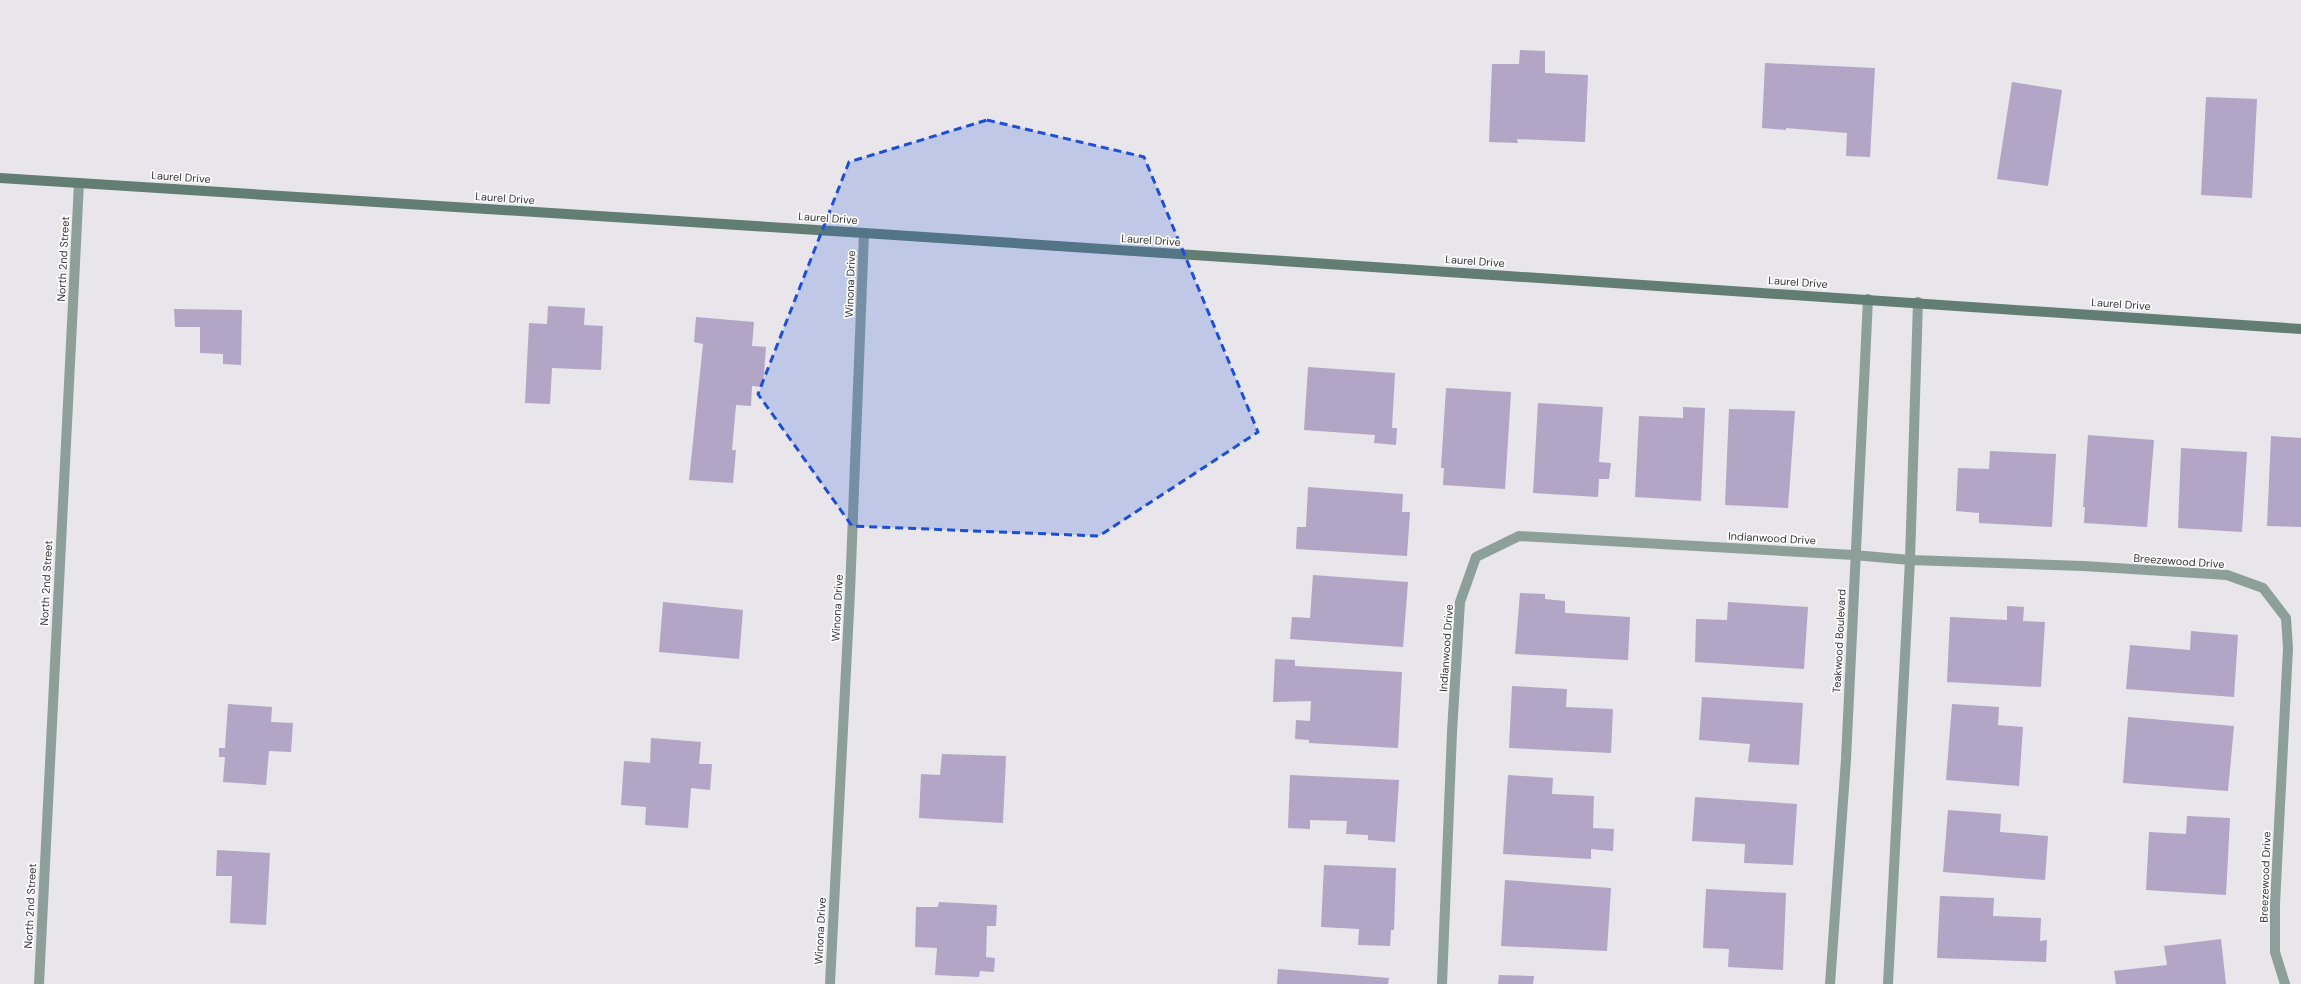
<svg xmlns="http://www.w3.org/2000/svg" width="2301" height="984" font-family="'DM Sans',sans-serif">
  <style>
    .building { fill: #b2a5c6 }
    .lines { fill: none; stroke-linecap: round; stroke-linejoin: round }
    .street { stroke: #8d9f99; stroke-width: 10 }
    .secondary { stroke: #627d73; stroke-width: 10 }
    .marked { fill: #1d4ed8; fill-opacity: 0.2; stroke: #1d4ed8; stroke-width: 3; stroke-dasharray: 8 5; stroke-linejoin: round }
    .labels { text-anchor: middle; stroke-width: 3.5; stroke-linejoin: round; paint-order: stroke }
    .street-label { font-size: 11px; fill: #363537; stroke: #fff }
  </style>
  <rect width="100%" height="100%" fill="#e8e6ea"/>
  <g class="building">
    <polygon points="1520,50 1545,51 1545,73 1588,75 1585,142 1517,139 1518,143 1489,142 1492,64 1519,64"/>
    <polygon points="1765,63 1875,68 1870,157 1846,156 1847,133 1786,128 1786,130 1762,128"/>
    <polygon points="2012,82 2062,90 2048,186 1997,179"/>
    <polygon points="2206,97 2257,99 2252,198 2201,195"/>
    <polygon points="548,306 585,308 584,325 603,326 601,370 552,368 550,404 525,403 529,323 547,324"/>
    <polygon points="174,309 242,310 241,365 223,364 223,354 200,353 200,327 175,327"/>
    <polygon points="696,317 754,322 752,346 766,347 763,387 752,386 751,406 736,405 732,450 736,450 733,483 689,480 703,344 694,342"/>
    <polygon points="1308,367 1395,373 1392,428 1397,428 1396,445 1374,443 1375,435 1304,430"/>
    <polygon points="1446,388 1511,392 1505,489 1443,485 1444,468 1441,468"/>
    <polygon points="1538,403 1603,407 1599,462 1611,463 1609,479 1599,479 1598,497 1533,493"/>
    <polygon points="1683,407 1705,408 1701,501 1635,497 1639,416 1683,418"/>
    <polygon points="1729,409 1795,411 1788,508 1725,505"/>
    <polygon points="2088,435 2154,440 2147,527 2084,523 2085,507 2083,507"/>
    <polygon points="2271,436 2301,438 2301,527 2267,526"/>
    <polygon points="2181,448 2247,452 2242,532 2178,528"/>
    <polygon points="1990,451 2056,454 2052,527 1979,523 1979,513 1956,511 1958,468 1989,469"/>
    <polygon points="1308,487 1403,494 1402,512 1410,512 1407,556 1296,549 1297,527 1306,527"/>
    <polygon points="1313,575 1408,582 1403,647 1290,639 1292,617 1310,618"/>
    <polygon points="1520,593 1545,594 1545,599 1565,601 1565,613 1630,617 1628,660 1515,654"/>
    <polygon points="663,602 743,610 739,659 659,652"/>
    <polygon points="1728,602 1808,607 1804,669 1695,662 1696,619 1727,620"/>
    <polygon points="2007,606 2024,607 2023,621 2045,622 2041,687 1947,682 1950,617 2007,620"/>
    <polygon points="2191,631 2238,635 2234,697 2126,689 2130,645 2190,650"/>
    <polygon points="1275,659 1295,660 1295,666 1402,672 1398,748 1309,743 1309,740 1295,739 1296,720 1310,721 1311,701 1273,702"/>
    <polygon points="1512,686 1567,689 1566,707 1613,709 1611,753 1509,748"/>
    <polygon points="1702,697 1803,703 1799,765 1748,762 1750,744 1699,740"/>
    <polygon points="228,704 272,707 271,722 293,723 291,752 269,751 266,785 223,782 225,757 219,757 219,748 225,748"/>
    <polygon points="1952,704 1999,707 1998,725 2023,727 2019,786 1946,780"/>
    <polygon points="2128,717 2234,726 2228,791 2123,783"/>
    <polygon points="651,738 701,742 699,764 712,764 710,790 691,788 688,828 645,825 646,807 621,805 624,761 650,763"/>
    <polygon points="942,754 1006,756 1003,823 919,818 921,774 940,775"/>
    <polygon points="1290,775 1399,780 1395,842 1368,840 1368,835 1346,834 1347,821 1310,820 1310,829 1288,828"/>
    <polygon points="1508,775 1553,778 1552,794 1594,796 1593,828 1614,829 1613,851 1591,849 1591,859 1503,854"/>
    <polygon points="1695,797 1797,804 1793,865 1744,863 1745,844 1692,841"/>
    <polygon points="1948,810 2001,814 2000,832 2048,836 2045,880 1943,872"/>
    <polygon points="2187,816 2230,818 2226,895 2146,890 2149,832 2186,834"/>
    <polygon points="217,850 270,853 266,925 230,923 232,876 216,876"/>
    <polygon points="1324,865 1396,868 1394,930 1391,930 1390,946 1358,945 1359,929 1321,927"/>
    <polygon points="1505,880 1611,888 1607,951 1501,946"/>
    <polygon points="1706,889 1786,893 1783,970 1728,967 1729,949 1703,948"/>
    <polygon points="1940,896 1994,898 1993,916 2041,918 2040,941 2047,940 2046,962 1937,958"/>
    <polygon points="939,902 997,905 996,926 987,926 986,957 995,958 994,972 980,971 979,977 935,975 937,948 915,947 916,907 938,907"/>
    <polygon points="2221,939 2226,984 2116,984 2114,971 2167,965 2164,946"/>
    <polygon points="1278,969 1389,978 1388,984 1277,984"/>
    <polygon points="1499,975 1534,976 1533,984 1498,984"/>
  </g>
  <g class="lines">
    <g class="street">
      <polyline points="39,984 79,183"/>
      <polyline points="830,984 850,592 864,233"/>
      <polyline points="1442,984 1452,732 1460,602 1476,557 1519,536 1854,555 1910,560 2083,566 2227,575 2263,588 2286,618 2288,648 2275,904 2275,952 2285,984"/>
      <polyline points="1830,984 1846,759 1868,299"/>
      <polyline points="1888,984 1910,560 1918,302"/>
    </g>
    <polyline class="secondary" points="0,178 864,233 2301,329"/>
  </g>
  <path class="marked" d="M 987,120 L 1144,157 L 1258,432 L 1099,536 L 852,526 L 758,394 L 849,162 Z"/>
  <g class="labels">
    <g class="street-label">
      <text transform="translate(181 177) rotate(4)" y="4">Laurel Drive</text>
      <text transform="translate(505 198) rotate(4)" y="4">Laurel Drive</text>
      <text transform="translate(828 218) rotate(4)" y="4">Laurel Drive</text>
      <text transform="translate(1151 240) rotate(4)" y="4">Laurel Drive</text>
      <text transform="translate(63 259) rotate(-87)" y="4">North 2nd Street</text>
      <text transform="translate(1475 261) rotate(4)" y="4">Laurel Drive</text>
      <text transform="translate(1798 282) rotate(4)" y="4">Laurel Drive</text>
      <text transform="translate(850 284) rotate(-88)" y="4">Winona Drive</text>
      <text transform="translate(2121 304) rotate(4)" y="4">Laurel Drive</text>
      <text transform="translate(1772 538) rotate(3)" y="4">Indianwood Drive</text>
      <text transform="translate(2179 561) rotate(4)" y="4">Breezewood Drive</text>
      <text transform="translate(46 583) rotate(-87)" y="4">North 2nd Street</text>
      <text transform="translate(837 608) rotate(-87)" y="4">Winona Drive</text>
      <text transform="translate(1839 641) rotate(-87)" y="4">Teakwood Boulevard</text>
      <text transform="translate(1446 648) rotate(-86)" y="4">Indianwood Drive</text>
      <text transform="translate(2265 877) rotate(-88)" y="4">Breezewood Drive</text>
      <text transform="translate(30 906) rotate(-87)" y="4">North 2nd Street</text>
      <text transform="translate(820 931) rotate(-87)" y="4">Winona Drive</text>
    </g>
  </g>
</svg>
